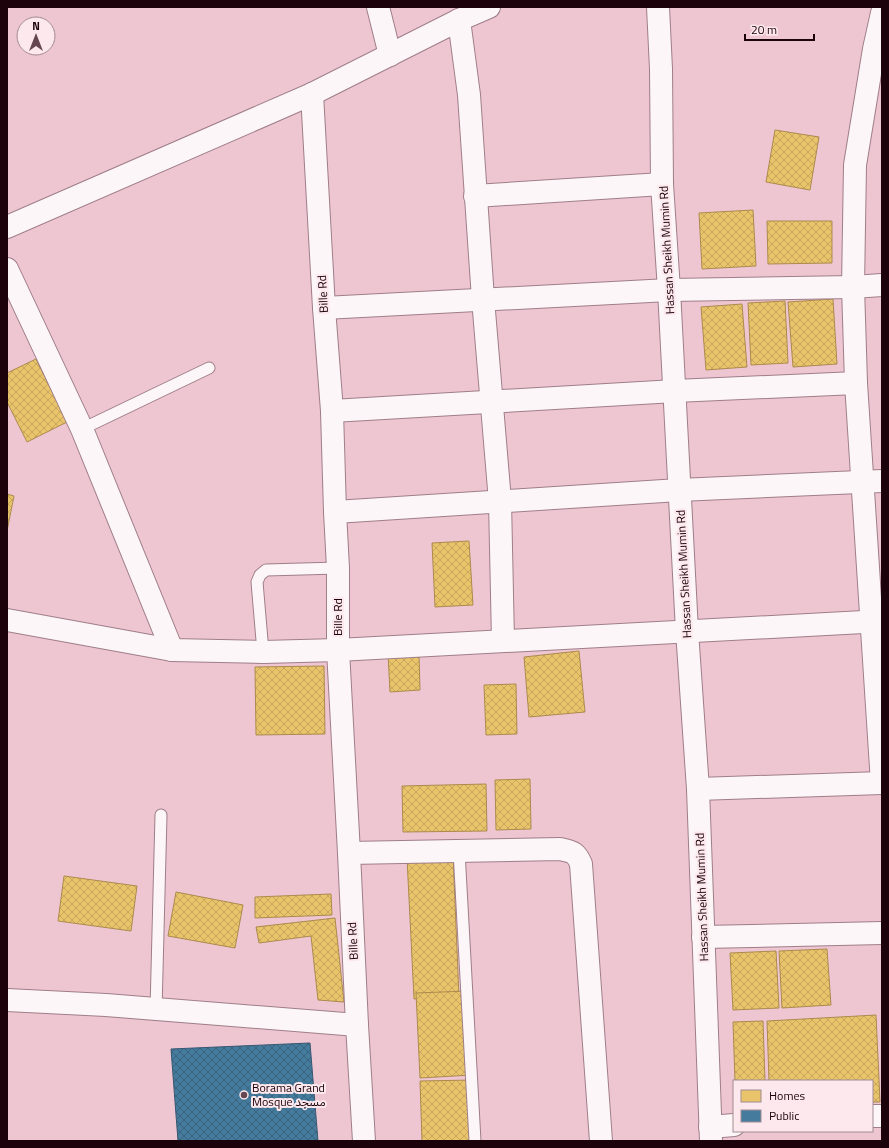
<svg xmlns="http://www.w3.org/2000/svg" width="889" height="1148" font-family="'Titillium Web','Noto Sans Arabic',sans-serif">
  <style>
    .homes { fill: url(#homes-cross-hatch); stroke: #ac8a4e }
    .public { fill: url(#public-cross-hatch); stroke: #395771 }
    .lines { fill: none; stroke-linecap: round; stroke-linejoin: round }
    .lane-casing { stroke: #9f7e89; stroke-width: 13 }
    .street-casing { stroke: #9f7e89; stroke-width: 24 }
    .lane { stroke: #fcf6f8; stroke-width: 11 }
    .street { stroke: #fcf6f8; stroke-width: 22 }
    .poi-dot { fill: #664751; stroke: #fce8ed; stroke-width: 1.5 }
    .labels { text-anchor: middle; stroke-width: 4; stroke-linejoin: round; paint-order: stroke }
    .street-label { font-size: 12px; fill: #1c020b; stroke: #fce8ed }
    .poi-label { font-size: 12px; fill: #1c020b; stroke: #fce8ed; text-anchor: start }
  </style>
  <defs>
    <pattern id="homes-cross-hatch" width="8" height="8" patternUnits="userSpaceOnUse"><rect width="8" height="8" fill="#e9c46a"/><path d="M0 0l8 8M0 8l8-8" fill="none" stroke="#c7a75b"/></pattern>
    <pattern id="public-cross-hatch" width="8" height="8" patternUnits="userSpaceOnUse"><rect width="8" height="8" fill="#457b9d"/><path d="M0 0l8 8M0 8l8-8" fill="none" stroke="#39637e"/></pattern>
  </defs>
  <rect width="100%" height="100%" fill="#eec6d2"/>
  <g class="homes">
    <polygon points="775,130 819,137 810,190 766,182"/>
    <polygon points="753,210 756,266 702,269 699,213"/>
    <polygon points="767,221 832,221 832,263 768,264"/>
    <polygon points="833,299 837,364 793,367 788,302"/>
    <polygon points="785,301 788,363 751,365 748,303"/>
    <polygon points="742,304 747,367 706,370 701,307"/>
    <polygon points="36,359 67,422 27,442 7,402 7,373"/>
    <polygon points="7,494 14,496 7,531"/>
    <polygon points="469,541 473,605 435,607 432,543"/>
    <polygon points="579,651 585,712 529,717 524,657"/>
    <polygon points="419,653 420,690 390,692 388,654"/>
    <polygon points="324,666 325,734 256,735 255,667"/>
    <polygon points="516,684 517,734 486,735 484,685"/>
    <polygon points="530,779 531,829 496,830 495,780"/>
    <polygon points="486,784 487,831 403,832 402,786"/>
    <polygon points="453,855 459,997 414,999 407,858"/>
    <polygon points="64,876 137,886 131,931 58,921"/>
    <polygon points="176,892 243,905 235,948 168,936"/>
    <polygon points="331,894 332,915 255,918 255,897"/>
    <polygon points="335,918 344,1002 318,1000 311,936 259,943 256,927"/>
    <polygon points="827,949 831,1005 782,1008 779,951"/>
    <polygon points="776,951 779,1008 733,1010 730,953"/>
    <polygon points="468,991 472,1075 420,1078 416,993"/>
    <polygon points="876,1015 880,1102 872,1102 872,1081 769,1081 767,1021"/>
    <polygon points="763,1021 765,1081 735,1081 733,1022"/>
    <polygon points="472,1080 475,1141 422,1141 420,1081"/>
  </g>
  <polygon class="public" points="310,1043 318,1141 178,1141 171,1049"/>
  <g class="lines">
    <defs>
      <g id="lane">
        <polyline points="82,429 209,368"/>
        <polyline points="263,652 257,582 260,575 266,570 338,568"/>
        <polyline points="459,851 475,1141"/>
        <polyline points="156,1010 161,815"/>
      </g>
      <g id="street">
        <polyline points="378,7 390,55"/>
        <polyline points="658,7 661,69 662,184 669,290 687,631 698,789 711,1141"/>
        <polyline points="882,13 874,49 855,165 853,287 856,383 882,783"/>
        <polyline points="459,20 469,95 483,299 500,501 503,641"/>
        <polyline points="312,94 324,308 332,411 335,512 338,568 338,650 349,853 357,1025 364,1141"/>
        <polyline points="475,196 662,184"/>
        <polyline points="7,227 312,94 459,20 489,7"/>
        <polyline points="7,269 82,429 172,650"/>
        <polyline points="324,308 669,290 853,287 882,285"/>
        <polyline points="332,411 675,391 856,383"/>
        <polyline points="335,512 679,490 882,481"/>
        <polyline points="7,620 172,650 263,652 338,650 882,621"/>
        <polyline points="698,789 882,783"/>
        <path d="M 349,853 L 560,849 C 573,852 576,852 581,864 L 601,1141"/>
        <polyline points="703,937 882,933"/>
        <polyline points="7,1000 106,1005 357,1025"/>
        <polyline points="872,1116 882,1116"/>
        <polyline points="710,1127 734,1125"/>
      </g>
    </defs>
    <use href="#lane" class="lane-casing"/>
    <use href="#street" class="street-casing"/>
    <use href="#lane" class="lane"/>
    <use href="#street" class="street"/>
  </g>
  <circle class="poi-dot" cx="244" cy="1095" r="4"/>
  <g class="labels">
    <g class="street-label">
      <text transform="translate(667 250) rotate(-93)" y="4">Hassan Sheikh Mumin Rd</text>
      <text transform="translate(323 294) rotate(-93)" y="4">Bille Rd</text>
      <text transform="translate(684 574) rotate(-93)" y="4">Hassan Sheikh Mumin Rd</text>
      <text transform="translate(338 617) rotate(-90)" y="4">Bille Rd</text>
      <text transform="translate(702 897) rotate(-92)" y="4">Hassan Sheikh Mumin Rd</text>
      <text transform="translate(353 941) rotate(-93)" y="4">Bille Rd</text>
    </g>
    <g class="poi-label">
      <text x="252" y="1092">Borama Grand<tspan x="252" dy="14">Mosque مسجد</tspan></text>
    </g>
  </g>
  <rect width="889" height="1148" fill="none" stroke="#1c020b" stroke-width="16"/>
  <rect x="733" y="1080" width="140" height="52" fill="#fce8ed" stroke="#a28c93"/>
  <rect x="741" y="1090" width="20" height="12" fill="#e9c46a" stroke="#a28c93"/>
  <text x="769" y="1100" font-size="12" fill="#1c020b">Homes</text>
  <rect x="741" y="1110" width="20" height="12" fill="#457b9d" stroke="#a28c93"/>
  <text x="769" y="1120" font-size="12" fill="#1c020b">Public</text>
  <g transform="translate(36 36)"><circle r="19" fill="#fce8ed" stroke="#a28c93"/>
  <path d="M0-3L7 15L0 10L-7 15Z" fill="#664751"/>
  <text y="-6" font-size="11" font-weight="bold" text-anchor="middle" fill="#1c020b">N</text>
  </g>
  <path d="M745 34v6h69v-6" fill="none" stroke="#1c020b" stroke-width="2"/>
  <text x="751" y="34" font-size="12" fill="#1c020b" stroke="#fce8ed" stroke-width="3" paint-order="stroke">20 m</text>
</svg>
